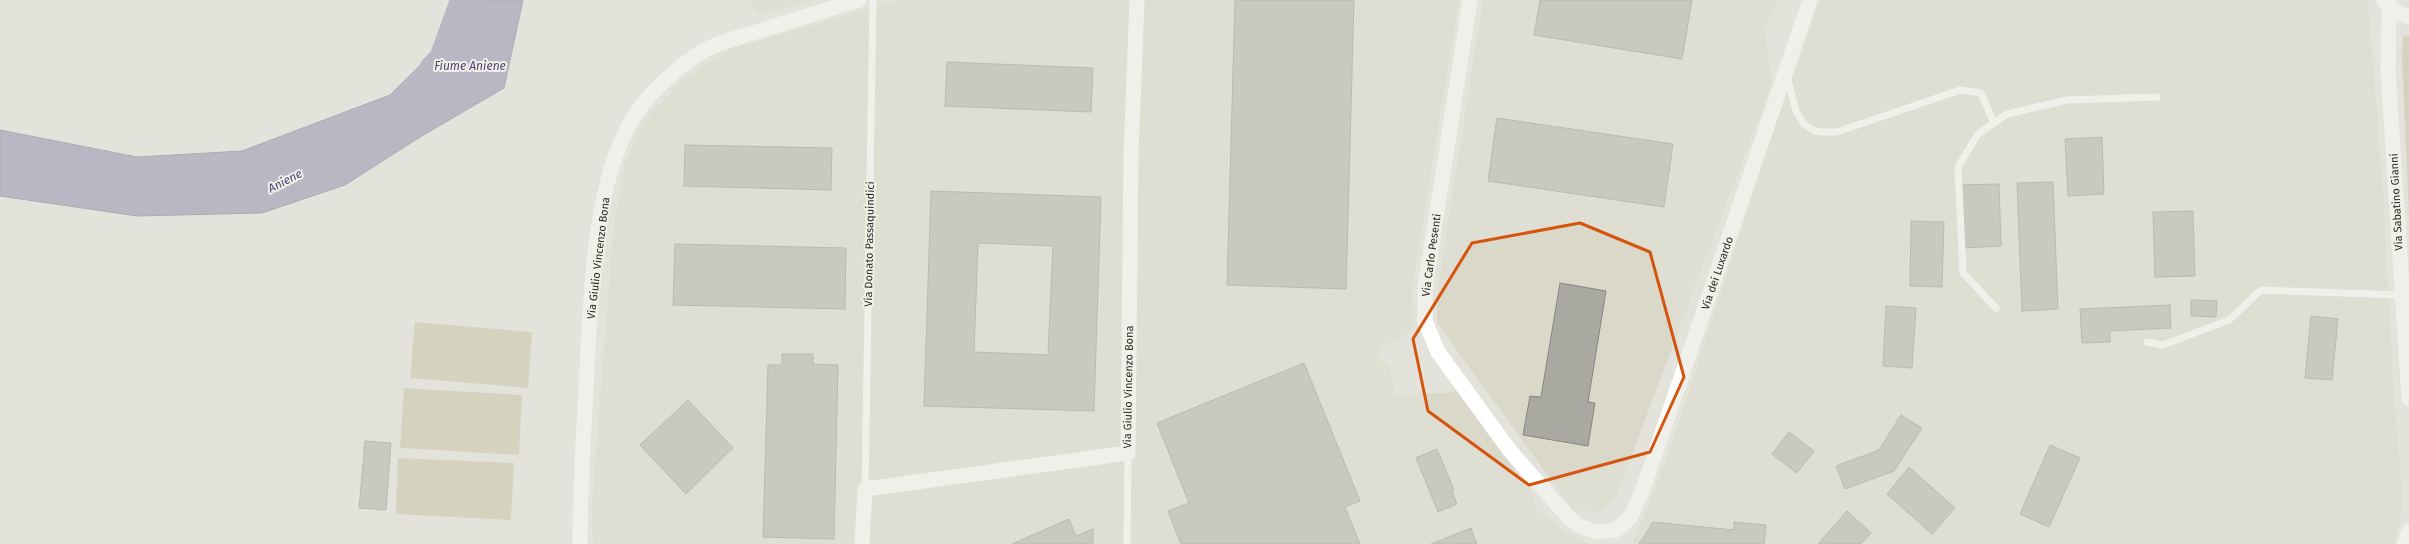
<svg xmlns="http://www.w3.org/2000/svg" width="2409" height="544" font-family="'Fira Sans',sans-serif">
  <style>
    .built { fill: #dad8c9 }
    .green { fill: #c4bf9e }
    .water { fill: #8780aa; stroke: #6a6682 }
    .lines { fill: none; stroke-linecap: round; stroke-linejoin: round }
    .river { stroke: #8780aa; stroke-width: 35 }
    .building { fill: #aaa9a1; stroke: #88877f; fill-rule: evenodd }
    .service { stroke: #fff; stroke-width: 7 }
    .minor { stroke: #fff; stroke-width: 15 }
    .marked { fill: none; stroke: #d5540e; stroke-width: 3; stroke-linejoin: round }
    .labels { text-anchor: middle; stroke-width: 4; stroke-linejoin: round; paint-order: stroke }
    .street-label { font-size: 11px; fill: #282825; stroke: #f2f1e8 }
    .water-label { font-size: 12px; font-style: italic; fill: #4d407a; stroke: #f2f1e8 }
  </style>
  <rect width="100%" height="100%" fill="#e4e3db"/>
  <g class="built">
    <polygon points="750,0 814,0 759,15"/>
    <polygon points="899,0 1459,0 1412,289 1413,321 1409,331 1402,337 1380,347 1379,360 1390,366 1395,395 1460,392 1534,497 1533,502 1539,511 1571,535 1590,544 593,544 592,505 613,233 625,163 645,120 685,78 730,49"/>
    <polygon points="1483,0 1779,0 1764,27 1772,83 1615,499 1603,512 1574,511 1437,323 1437,294"/>
    <polygon points="1820,0 2368,0 2383,193 2393,379 2403,507 2395,544 1632,544 1666,461 1772,136"/>
  </g>
  <g class="green">
    <polygon points="2409,36 2409,215 2402,57 2403,37"/>
    <polygon points="415,322 532,332 528,388 410,378"/>
    <polygon points="404,388 522,395 519,455 400,448"/>
    <polygon points="398,458 514,463 511,520 396,514"/>
  </g>
  <polygon class="water" points="463,0 523,0 504,88 420,137 345,185 262,213 137,216 0,196 0,130 137,157 242,151 390,95 460,26"/>
  <g class="lines">
    <polyline class="river" points="436,71 446,61 468,0"/>
  </g>
  <g class="building">
    <polygon points="1235,0 1354,0 1346,289 1227,285"/>
    <polygon points="1540,0 1692,0 1682,59 1534,35"/>
    <polygon points="947,62 1093,68 1091,112 945,106"/>
    <polygon points="1497,118 1673,144 1664,207 1488,181"/>
    <polygon points="2102,137 2104,194 2068,196 2065,139"/>
    <polygon points="685,145 832,148 831,190 684,186"/>
    <polygon points="2053,182 2058,309 2022,311 2017,183"/>
    <polygon points="1999,184 2001,246 1963,248 1960,185"/>
    <path d="M 931,191 L 1101,197 L 1094,411 L 924,406 ZM 978,243 L 1053,246 L 1048,355 L 974,352 Z"/>
    <polygon points="2193,211 2195,276 2155,277 2153,212"/>
    <polygon points="1911,221 1944,222 1942,287 1910,286"/>
    <polygon points="675,244 846,248 845,309 673,305"/>
    <polygon points="1560,283 1606,291 1588,402 1595,403 1588,446 1523,435 1530,396 1541,397"/>
    <polygon points="2191,300 2217,301 2216,317 2191,316"/>
    <polygon points="2170,305 2171,328 2110,331 2110,342 2082,343 2080,309"/>
    <polygon points="1886,306 1916,308 1912,368 1883,366"/>
    <polygon points="2311,316 2338,319 2332,380 2305,378"/>
    <polygon points="782,354 813,354 813,364 838,365 834,539 763,537 768,365 782,365"/>
    <polygon points="1304,363 1360,501 1345,507 1360,544 1181,544 1168,511 1189,503 1157,423"/>
    <polygon points="688,400 733,448 686,494 640,445"/>
    <polygon points="1901,415 1922,428 1894,471 1845,489 1836,466 1879,450"/>
    <polygon points="1789,432 1814,451 1797,473 1772,454"/>
    <polygon points="365,441 391,443 386,510 359,508"/>
    <polygon points="2050,445 2080,458 2049,527 2020,514"/>
    <polygon points="1437,449 1454,490 1452,492 1457,504 1438,512 1416,458"/>
    <polygon points="1909,467 1955,508 1932,534 1887,494"/>
    <polygon points="1847,511 1871,533 1861,544 1818,544"/>
    <polygon points="1069,519 1076,536 1093,529 1093,544 1012,544"/>
    <polygon points="1653,522 1734,530 1734,522 1766,525 1764,544 1639,544"/>
    <polygon points="1471,528 1477,544 1431,544"/>
  </g>
  <g class="lines">
    <g class="service">
      <polyline points="1787,76 1796,111 1804,124 1815,131 1825,132 1837,132 1960,90 1981,93 1994,123"/>
      <polyline points="1996,308 1963,273 1958,167 1978,134 2007,114 2067,100 2157,97"/>
      <polyline points="2147,342 2163,345 2229,320 2261,290 2402,295"/>
      <polyline points="865,489 873,0"/>
      <polyline points="1127,544 1128,453"/>
    </g>
    <g class="minor">
      <polyline points="1470,0 1425,288 1425,321 1438,352 1510,451 1569,518 1579,526 1597,532 1616,530 1630,518 1642,492 1810,0"/>
      <polyline points="2383,0 2400,14 2409,17"/>
      <polyline points="2389,6 2388,70 2409,398"/>
      <path d="M 580,544 C 580,486 584,428 587,370 C 591,294 593,184 633,118 C 649,93 671,73 695,56 C 714,43 738,38 759,31 C 793,20 826,10 859,0"/>
      <polyline points="862,544 865,489 1128,453 1131,154 1137,0"/>
      <polyline points="2404,544 2409,531"/>
    </g>
  </g>
  <path d="M0 0H2409V544H0ZM 1580,223 L 1650,252 L 1684,377 L 1650,452 L 1529,485 L 1428,411 L 1413,339 L 1472,243 Z" fill="#e4e3db" fill-opacity=".55" fill-rule="evenodd"/>
  <path class="marked" d="M 1580,223 L 1650,252 L 1684,377 L 1650,452 L 1529,485 L 1428,411 L 1413,339 L 1472,243 Z"/>
  <g class="labels">
    <g class="street-label">
      <text transform="translate(2396 202) rotate(-93)" y="4">Via Sabatino Gianni</text>
      <text transform="translate(869 244) rotate(-89)" y="4">Via Donato Passaquindici</text>
      <text transform="translate(1431 255) rotate(-82)" y="4">Via Carlo Pesenti</text>
      <text transform="translate(598 258) rotate(-83)" y="4">Via Giulio Vincenzo Bona</text>
      <text transform="translate(1717 273) rotate(-71)" y="4">Via dei Luxardo</text>
      <text transform="translate(1128 387) rotate(-89)" y="4">Via Giulio Vincenzo Bona</text>
    </g>
    <g class="water-label">
      <text x="470" y="70">Fiume Aniene</text>
      <text transform="translate(285 181) rotate(-27)" y="4">Aniene</text>
    </g>
  </g>
</svg>
